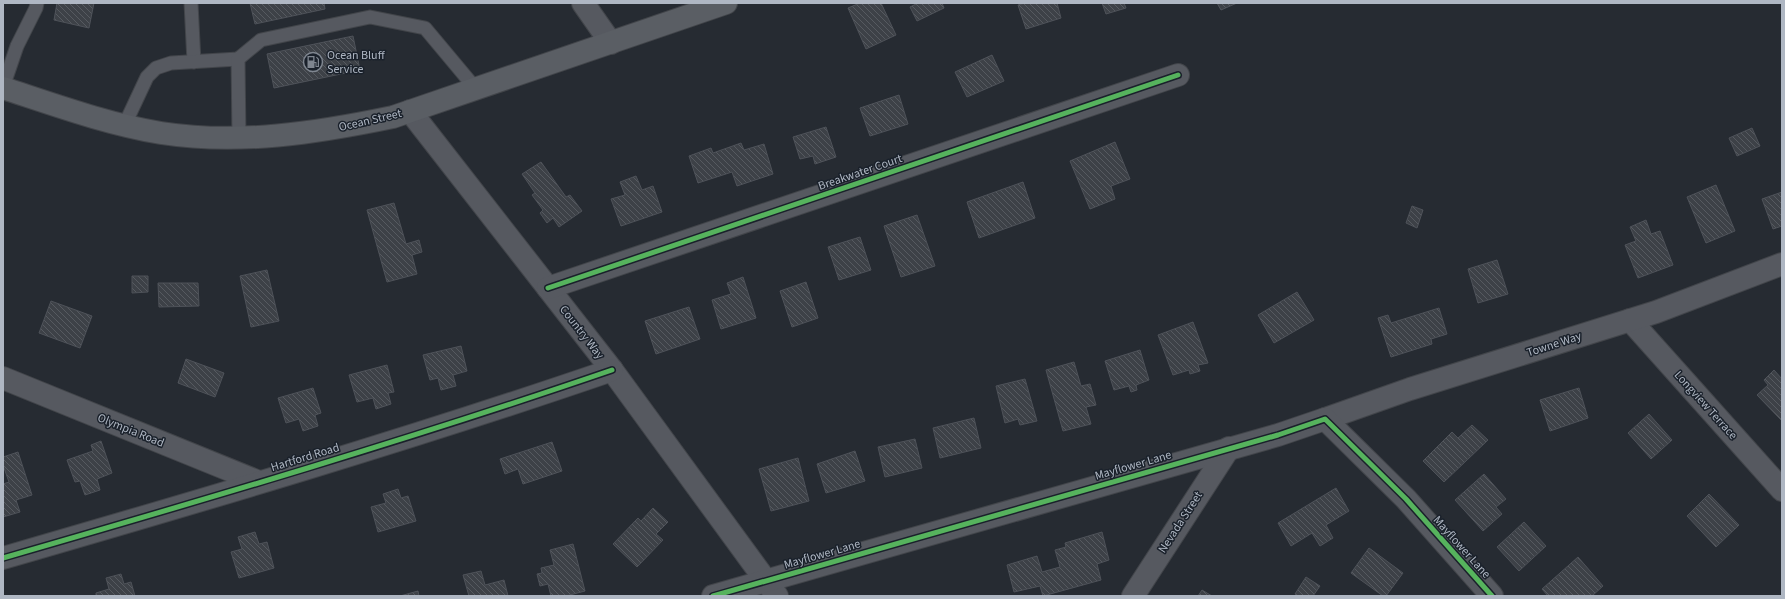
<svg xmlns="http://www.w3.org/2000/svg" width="1785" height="599" font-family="'Source Sans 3',sans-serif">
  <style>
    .building { fill: url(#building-back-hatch); stroke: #4e5259 }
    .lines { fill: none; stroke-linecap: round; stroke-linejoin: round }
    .service-casing { stroke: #42454a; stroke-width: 15 }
    .minor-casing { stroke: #42454a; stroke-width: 24 }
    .secondary-casing { stroke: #42454a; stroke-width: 24 }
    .service { stroke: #565960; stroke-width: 13 }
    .minor { stroke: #565960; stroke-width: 22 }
    .secondary { stroke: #5a5e64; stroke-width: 22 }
    .cycleway-casing { stroke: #1a212b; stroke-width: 8 }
    .cycleway { stroke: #56b35d; stroke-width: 5 }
    .labels { text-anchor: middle; stroke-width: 3; stroke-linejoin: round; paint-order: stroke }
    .poi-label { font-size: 12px; fill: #afb7c3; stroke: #1a212b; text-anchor: start }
    .street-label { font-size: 12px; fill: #afb7c3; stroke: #1a212b }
  </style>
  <defs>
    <pattern id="building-back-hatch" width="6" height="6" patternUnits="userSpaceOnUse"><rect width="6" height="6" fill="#3d4147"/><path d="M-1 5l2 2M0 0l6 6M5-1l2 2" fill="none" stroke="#565a60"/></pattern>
  </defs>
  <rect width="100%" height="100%" fill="#262b32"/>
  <g class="building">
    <polygon points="57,3 94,3 89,28 54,20"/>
    <polygon points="250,3 324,3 325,9 255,24"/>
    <polygon points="860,3 881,3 896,35 866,49 848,8"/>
    <polygon points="918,3 942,3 944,8 917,21 910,7"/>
    <polygon points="1025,3 1057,3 1061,18 1026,29 1018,5"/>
    <polygon points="1102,3 1124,3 1126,8 1106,14"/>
    <polygon points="1217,3 1237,3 1221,10"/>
    <polygon points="353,36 360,70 274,88 267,54"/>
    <polygon points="992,55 1004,81 967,97 955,72"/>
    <polygon points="899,95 908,124 870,136 860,108"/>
    <polygon points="826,127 836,157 815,164 813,156 800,159 793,137"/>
    <polygon points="1752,128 1760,146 1737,156 1729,138"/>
    <polygon points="1115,142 1130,179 1111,186 1115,199 1090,209 1070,161"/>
    <polygon points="741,143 744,150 764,144 773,174 737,186 732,172 698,183 689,156 711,148 713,153"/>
    <polygon points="541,162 566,197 570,195 582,211 559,227 553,218 547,223 540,213 543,210 532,195 535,193 522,174"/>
    <polygon points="636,176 642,190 653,186 662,212 621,226 611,199 625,195 620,182"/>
    <polygon points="1023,182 1035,218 979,238 967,202"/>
    <polygon points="1716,185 1735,231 1706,243 1687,197"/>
    <polygon points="1782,192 1782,226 1773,229 1762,199"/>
    <polygon points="394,203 406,244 419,240 422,252 412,255 417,274 387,282 367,210"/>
    <polygon points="1412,206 1423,210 1417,228 1406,223"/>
    <polygon points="917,215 935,266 901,277 884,226"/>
    <polygon points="1646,220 1651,234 1660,231 1673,265 1638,278 1625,245 1636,241 1630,227"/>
    <polygon points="860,237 871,270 839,280 828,247"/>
    <polygon points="1497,260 1508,294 1478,303 1468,269"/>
    <polygon points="267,270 279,321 251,327 240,276"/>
    <polygon points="132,276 148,276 148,292 132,293"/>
    <polygon points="743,277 756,318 721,329 712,300 731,294 727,283"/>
    <polygon points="806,282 818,318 792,327 780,291"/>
    <polygon points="158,283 198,283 199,306 159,307"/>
    <polygon points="1297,292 1314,320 1274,343 1258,315"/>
    <polygon points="51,301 92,316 80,348 39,333"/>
    <polygon points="689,307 700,339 656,354 645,321"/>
    <polygon points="1439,308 1447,334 1431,339 1432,344 1391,357 1378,318 1388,315 1391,323"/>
    <polygon points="1193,322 1208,363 1198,365 1200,371 1190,374 1189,370 1173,375 1158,335"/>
    <polygon points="461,346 467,371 453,375 456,386 441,390 438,378 430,380 423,355"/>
    <polygon points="1140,350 1149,380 1136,385 1137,390 1131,392 1129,386 1114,390 1105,361"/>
    <polygon points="186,359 224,373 215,397 178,383"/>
    <polygon points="1074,362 1081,386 1090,384 1096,405 1086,407 1091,424 1063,431 1046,370"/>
    <polygon points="387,365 394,392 388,393 391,404 376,409 373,398 357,402 349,375"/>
    <polygon points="1774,370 1782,379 1782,421 1757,395 1768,385 1764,380"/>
    <polygon points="1025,379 1037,421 1020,425 1018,419 1005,423 996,386"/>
    <polygon points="313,388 321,413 315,415 318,426 303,431 299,419 286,423 278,398"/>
    <polygon points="1579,388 1588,418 1550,431 1540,400"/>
    <polygon points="1649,414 1672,440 1651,459 1628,433"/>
    <polygon points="974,418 981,448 940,458 933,428"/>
    <polygon points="1472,425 1488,440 1444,482 1423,461 1452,432 1458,438"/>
    <polygon points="915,439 922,468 885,477 878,447"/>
    <polygon points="101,441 112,473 97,479 100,490 85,495 80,481 75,482 67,460 93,451 91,445"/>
    <polygon points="552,442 562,471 523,484 518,469 505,474 500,459"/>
    <polygon points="855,451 865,481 826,493 817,464"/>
    <polygon points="18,452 32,495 16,500 20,512 3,517 3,484 9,482 3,465 3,457"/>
    <polygon points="798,458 809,501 771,511 759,469"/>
    <polygon points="1484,474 1506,499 1496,507 1502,514 1483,531 1455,500"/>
    <polygon points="1336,488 1349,511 1326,525 1333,538 1320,546 1312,533 1291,546 1278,523"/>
    <polygon points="398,489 401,498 408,496 416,521 378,532 371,507 386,503 383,494"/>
    <polygon points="1709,494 1739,525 1716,547 1687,516"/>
    <polygon points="653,508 668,522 656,534 663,540 637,567 613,544 638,518 641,521"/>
    <polygon points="1524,522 1546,546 1519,571 1497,547"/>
    <polygon points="255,532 259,544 267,542 274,568 239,578 231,552 242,549 238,537"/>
    <polygon points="1102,532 1109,560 1097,564 1101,580 1043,596 1040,586 1014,592 1007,565 1037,556 1042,572 1060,567 1055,550 1066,547 1065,543"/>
    <polygon points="573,544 585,591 566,596 551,596 548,584 540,586 537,574 542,573 541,568 554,565 550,550"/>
    <polygon points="1369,548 1403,573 1386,596 1383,596 1351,573"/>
    <polygon points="1578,557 1603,586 1592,596 1548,596 1542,589"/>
    <polygon points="481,571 485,585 504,580 508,596 469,596 463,575"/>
    <polygon points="121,574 124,584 131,582 135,596 96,596 96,593 109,589 106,578"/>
    <polygon points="1306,577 1320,586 1313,596 1298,596 1295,594"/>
    <polygon points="1202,590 1212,596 1198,596"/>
    <polygon points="418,591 419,596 400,596"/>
  </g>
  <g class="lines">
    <defs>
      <g id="service">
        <polyline points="191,3 194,62"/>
        <polyline points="3,87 17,46 36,8 37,3"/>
        <polyline points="125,124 147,77 156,68 171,63 238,59"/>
        <polyline points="239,138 238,59 261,40 370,17 425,28 476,89"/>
      </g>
      <g id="minor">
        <polyline points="583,3 611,43"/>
        <polyline points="410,111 612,370 777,596"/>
        <polyline points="548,288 1178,75"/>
        <polyline points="1630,320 1782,490"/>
        <polyline points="3,378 259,482"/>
        <polyline points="1325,419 1410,389 1656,312 1782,264"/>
        <path d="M 3,558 C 207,499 411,439 612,370"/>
        <polyline points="713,596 1278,435 1325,419 1406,499 1492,596"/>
        <polyline points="1133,596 1229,448"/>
      </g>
      <path id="secondary" d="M 3,88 C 55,105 107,124 161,133 C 239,145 316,133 393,117 L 726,3"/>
    </defs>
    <use href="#service" class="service-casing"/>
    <use href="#minor" class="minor-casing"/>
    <use href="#secondary" class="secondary-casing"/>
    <use href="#service" class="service"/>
    <use href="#minor" class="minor"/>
    <use href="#secondary" class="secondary"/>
    <defs>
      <g id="cycleway">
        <polyline points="548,288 1178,75"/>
        <path d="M 3,558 C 207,499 411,439 612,370"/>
        <polyline points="713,596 1278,435 1325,419 1406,499 1492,596"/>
      </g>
    </defs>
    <use href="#cycleway" class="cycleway-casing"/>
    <use href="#cycleway" class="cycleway"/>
  </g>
  <defs>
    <symbol id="fuel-ring" viewBox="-11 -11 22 22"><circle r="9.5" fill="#1a212b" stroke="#7f8690" stroke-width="1.5"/><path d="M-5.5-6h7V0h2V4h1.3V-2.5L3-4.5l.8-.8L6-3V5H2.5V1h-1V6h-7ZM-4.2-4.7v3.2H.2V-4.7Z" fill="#7f8690"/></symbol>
  </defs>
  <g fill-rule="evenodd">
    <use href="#fuel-ring" x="302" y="51" width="22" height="22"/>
  </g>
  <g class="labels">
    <g class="poi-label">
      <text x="327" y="59">Ocean Bluff<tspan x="327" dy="14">Service</tspan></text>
    </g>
    <g class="street-label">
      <text transform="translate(370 120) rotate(-13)" y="4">Ocean Street</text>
      <text transform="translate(860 172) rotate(-19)" y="4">Breakwater Court</text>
      <text transform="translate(582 332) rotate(52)" y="4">Country Way</text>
      <text transform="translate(1554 344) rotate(-18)" y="4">Towne Way</text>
      <text transform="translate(1706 405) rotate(48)" y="4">Longview Terrace</text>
      <text transform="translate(131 430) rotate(22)" y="4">Olympia Road</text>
      <text transform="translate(305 457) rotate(-17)" y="4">Hartford Road</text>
      <text transform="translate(1133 465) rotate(-16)" y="4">Mayflower Lane</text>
      <text transform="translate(1180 522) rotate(-57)" y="4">Nevada Street</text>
      <text transform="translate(1462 547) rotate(48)" y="4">Mayflower Lane</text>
      <text transform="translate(822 554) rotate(-16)" y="4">Mayflower Lane</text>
    </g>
  </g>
  <rect width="1785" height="599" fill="none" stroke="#afb7c3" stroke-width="8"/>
</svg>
